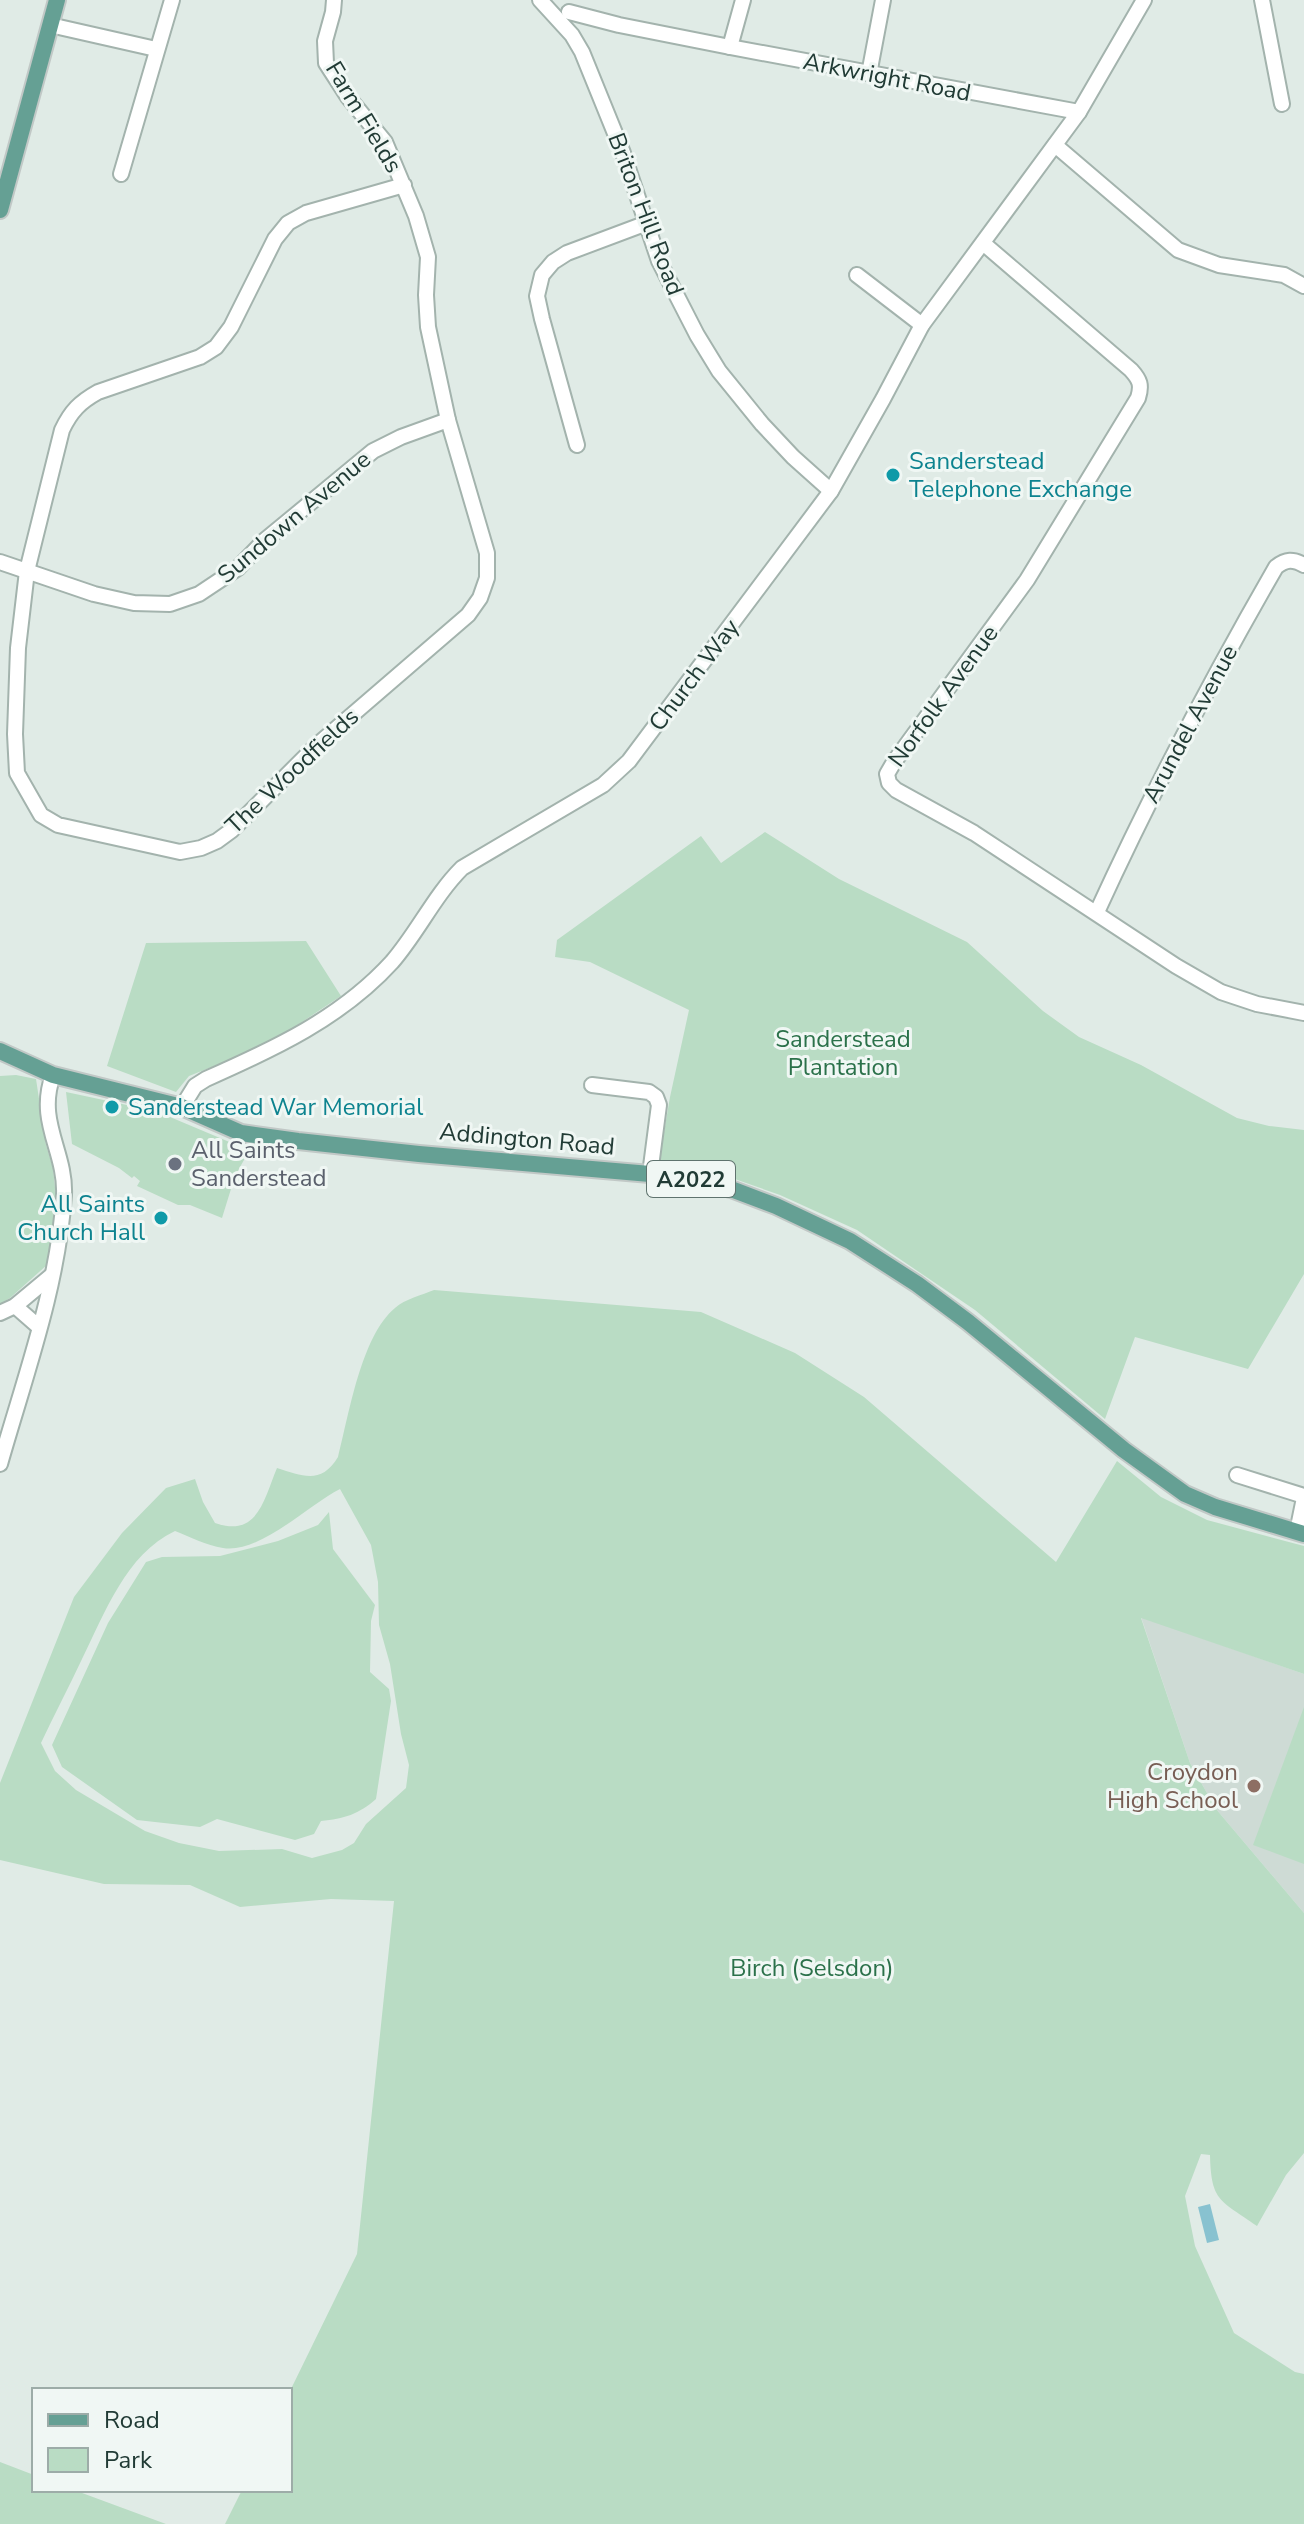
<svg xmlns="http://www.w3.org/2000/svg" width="1304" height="2524" font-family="'Nunito Sans',sans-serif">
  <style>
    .built { fill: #cedbd5 }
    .green { fill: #b9dcc4; fill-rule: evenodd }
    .water { fill: #88c2d0 }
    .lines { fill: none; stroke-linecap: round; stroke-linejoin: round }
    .minor-casing { stroke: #a3b3ad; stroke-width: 18 }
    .major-casing { stroke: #c1c8c6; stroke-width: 20 }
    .minor { stroke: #fff; stroke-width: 14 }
    .major { stroke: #65a094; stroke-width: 16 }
    .culture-dot { fill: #0f9aa8; stroke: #f0f7f4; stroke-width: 3 }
    .worship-dot { fill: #6b7280; stroke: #f0f7f4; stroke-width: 3 }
    .education-dot { fill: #8d6e63; stroke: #f0f7f4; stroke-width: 3 }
    .labels { text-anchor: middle; stroke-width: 6; stroke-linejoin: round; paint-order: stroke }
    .shield { fill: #f0f7f4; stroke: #5f736e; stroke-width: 2 }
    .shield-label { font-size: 22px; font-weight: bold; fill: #213b35 }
    .street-label { font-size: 24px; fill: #213b35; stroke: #f0f7f4 }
    .culture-label { font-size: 24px; fill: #0d838f; stroke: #f0f7f4; text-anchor: start }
    .park-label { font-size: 24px; fill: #2b714a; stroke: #f0f7f4 }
    .worship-label { font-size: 24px; fill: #5b616d; stroke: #f0f7f4; text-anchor: start }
    .education-label { font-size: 24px; fill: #785e54; stroke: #f0f7f4; text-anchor: end }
  </style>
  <rect width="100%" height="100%" fill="#e0ebe6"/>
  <polygon class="built" points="1141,1617 1304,1674 1304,1913 1216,1809 1190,1763"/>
  <g class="green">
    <polygon points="765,832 839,879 967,942 1043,1011 1079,1037 1141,1065 1237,1118 1269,1126 1304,1130 1304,1274 1248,1369 1135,1337 1105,1419 975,1310 857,1230 780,1195 729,1177 659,1162 670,1097 689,1010 590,962 555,957 557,940 701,836 721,863"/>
    <polygon points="306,941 341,996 287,1032 242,1055 189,1076 176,1092 107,1066 146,943"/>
    <polygon points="16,1075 36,1079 46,1145 53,1168 56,1197 48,1264 10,1298 0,1304 0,1076"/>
    <path d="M 66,1092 L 127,1105 L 131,1113 C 138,1116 142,1115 147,1110 L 170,1117 L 239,1146 L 238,1150 L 249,1151 L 235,1176 L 222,1218 L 190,1205 L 178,1205 L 137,1186 L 140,1181 L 134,1176 L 132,1178 L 119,1168 L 72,1144 Z"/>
    <path d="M 434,1290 L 701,1312 L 795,1353 L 864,1397 L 1056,1562 L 1117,1461 L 1161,1497 L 1207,1520 L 1304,1546 L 1304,1674 L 1141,1618 L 1190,1763 L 1216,1809 L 1304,1913 L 1304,2153 L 1286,2175 L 1257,2226 C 1221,2200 1211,2203 1210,2155 L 1201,2154 L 1185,2196 L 1195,2246 L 1234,2333 L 1295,2372 L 1304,2374 L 1304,2524 L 225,2524 L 242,2490 L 290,2490 L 290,2391 L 357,2254 L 394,1901 L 331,1899 L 240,1907 L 190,1885 L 104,1884 L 0,1860 L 0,1783 L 74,1597 L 122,1533 L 166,1488 L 195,1479 L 203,1502 L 215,1523 C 258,1538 264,1499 277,1468 C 303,1476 321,1485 338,1457 C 349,1415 361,1336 395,1308 C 405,1299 422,1295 434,1290 ZM 340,1489 L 371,1545 L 378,1582 L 379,1625 L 390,1664 L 401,1734 L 409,1765 L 406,1788 L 366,1824 L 354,1843 L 342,1850 L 312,1858 L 282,1849 L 219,1851 L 179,1843 L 145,1831 L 76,1790 L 55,1771 L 41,1743 C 54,1715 69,1687 82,1659 C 105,1613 126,1554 175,1531 C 190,1537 206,1545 223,1548 C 260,1554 308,1505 340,1489 Z"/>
    <path d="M 329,1512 L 333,1549 L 375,1605 L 371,1621 L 370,1672 L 389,1689 L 391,1701 L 376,1799 C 359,1814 344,1819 321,1821 L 314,1834 L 295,1840 L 217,1819 L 200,1827 L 137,1820 L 62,1767 L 52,1745 L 108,1623 L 146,1562 L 162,1557 L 220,1556 L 278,1541 L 318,1525 Z"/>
    <polygon points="1304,1707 1304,1864 1253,1845"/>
    <polygon points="0,2462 34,2475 34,2490 74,2490 166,2524 0,2524"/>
  </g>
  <polygon class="water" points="1210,2204 1219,2240 1207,2243 1198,2207"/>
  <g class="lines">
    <defs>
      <g id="minor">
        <path d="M 334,0 L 333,12 L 325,41 L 326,63 L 348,97 L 385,142 L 416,216 L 428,257 L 426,295 L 428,327 L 448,420 L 487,553 L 487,578 L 480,598 L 468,615 L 316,746 L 232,830 L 217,841 L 201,848 L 180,852 L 58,825 L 41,815 L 17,773 L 15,734 L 18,648 L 27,571 L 62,430 C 71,411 80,402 98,392 L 200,357 L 216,347 L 231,327 L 275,239 L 288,223 L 306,213 L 404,185"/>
        <polyline points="540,0 572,35 582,52 623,153 659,261 697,335 719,371 762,424 793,457 831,491"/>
        <polyline points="1262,0 1282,104"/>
        <polyline points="569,12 619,25 730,47 1079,112"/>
        <polyline points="50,25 156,49"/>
        <polyline points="730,47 743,0"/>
        <polyline points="869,74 883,0"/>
        <polyline points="1055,145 1178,250 1219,265 1284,275 1304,286"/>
        <polyline points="121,174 172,0"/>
        <path d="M 983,243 L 1131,370 C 1140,380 1142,385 1138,398 L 1027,580 L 894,762 L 887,774 L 889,783 L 896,790 L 974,833 L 1176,966 L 1221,992 L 1257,1004 L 1304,1013"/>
        <polyline points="857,275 922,325"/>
        <polyline points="577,445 542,319 537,296 542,275 553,262 567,253 647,223"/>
        <polyline points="0,562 94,594 134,603 170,604 199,594 238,568 264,541 373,451 401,437 448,420"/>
        <path d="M 1097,912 C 1151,794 1211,680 1276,567 C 1286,559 1293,559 1304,565"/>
        <polyline points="592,1085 649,1092 656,1097 659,1105 650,1174"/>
        <path d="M 182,1107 L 195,1086 L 206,1079 C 274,1049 341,1018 392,962 C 418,932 434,896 462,868 L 603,785 L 629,761 L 831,491 L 883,399 L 922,325 L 1079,112 L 1144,0"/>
        <polyline points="15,1306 39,1327"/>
        <polyline points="0,1313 15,1306 51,1276"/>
        <path d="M 0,1464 C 25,1376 58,1287 64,1195 C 66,1151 36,1122 53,1075"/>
        <polyline points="1237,1475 1304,1496"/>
        <polyline points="1297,1532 1304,1498"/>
      </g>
      <g id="major">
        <polyline points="0,210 57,0"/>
        <polyline points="0,1051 53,1075 182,1107 241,1133 298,1141 419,1154 650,1174 695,1180 731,1189 776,1206 850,1241 917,1284 968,1322 1124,1450 1185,1494 1215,1507 1304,1534"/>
      </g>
    </defs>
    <use href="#minor" class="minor-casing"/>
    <use href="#major" class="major-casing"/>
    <use href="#minor" class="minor"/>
    <use href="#major" class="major"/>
  </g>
  <g class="culture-dot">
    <circle cx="893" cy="475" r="8"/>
    <circle cx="112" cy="1107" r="8"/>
    <circle cx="161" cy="1218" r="8"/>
  </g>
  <circle class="worship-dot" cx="175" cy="1164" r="8"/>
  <circle class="education-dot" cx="1254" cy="1786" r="8"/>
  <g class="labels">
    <rect class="shield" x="647" y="1161" width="88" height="36" rx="6"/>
    <g class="shield-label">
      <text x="691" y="1187">A2022</text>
    </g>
    <g class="street-label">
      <text transform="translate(887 77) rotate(11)" y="8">Arkwright Road</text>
      <text transform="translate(364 117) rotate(59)" y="8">Farm Fields</text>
      <text transform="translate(646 214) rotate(69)" y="8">Briton Hill Road</text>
      <text transform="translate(294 517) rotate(-40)" y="8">Sundown Avenue</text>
      <text transform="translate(694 675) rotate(-53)" y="8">Church Way</text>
      <text transform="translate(943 696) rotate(-54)" y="8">Norfolk Avenue</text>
      <text transform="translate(1190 724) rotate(-62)" y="8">Arundel Avenue</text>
      <text transform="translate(292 771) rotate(-43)" y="8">The Woodfields</text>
      <text transform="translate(527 1139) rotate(5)" y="8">Addington Road</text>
    </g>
    <g class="culture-label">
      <text x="909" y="469">Sanderstead<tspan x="909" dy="28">Telephone Exchange</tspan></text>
      <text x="128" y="1115">Sanderstead War Memorial</text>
      <text x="145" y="1212" text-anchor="end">All Saints<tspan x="145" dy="28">Church Hall</tspan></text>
    </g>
    <g class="park-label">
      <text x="843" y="1047">Sanderstead<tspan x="843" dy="28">Plantation</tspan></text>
      <text x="812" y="1976">Birch (Selsdon)</text>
    </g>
    <g class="worship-label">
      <text x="191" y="1158">All Saints<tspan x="191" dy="28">Sanderstead</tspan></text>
    </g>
    <g class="education-label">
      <text x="1238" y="1780">Croydon<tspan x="1238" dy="28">High School</tspan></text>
    </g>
  </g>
  <rect x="32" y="2388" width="260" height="104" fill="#f0f7f4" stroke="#9daca8" stroke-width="2"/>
  <rect x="48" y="2414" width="40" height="12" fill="#65a094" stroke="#9daca8" stroke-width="2"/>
  <text x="104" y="2428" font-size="24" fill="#213b35">Road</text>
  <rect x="48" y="2448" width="40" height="24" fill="#b9dcc4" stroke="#9daca8" stroke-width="2"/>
  <text x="104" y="2468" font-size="24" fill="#213b35">Park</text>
</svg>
